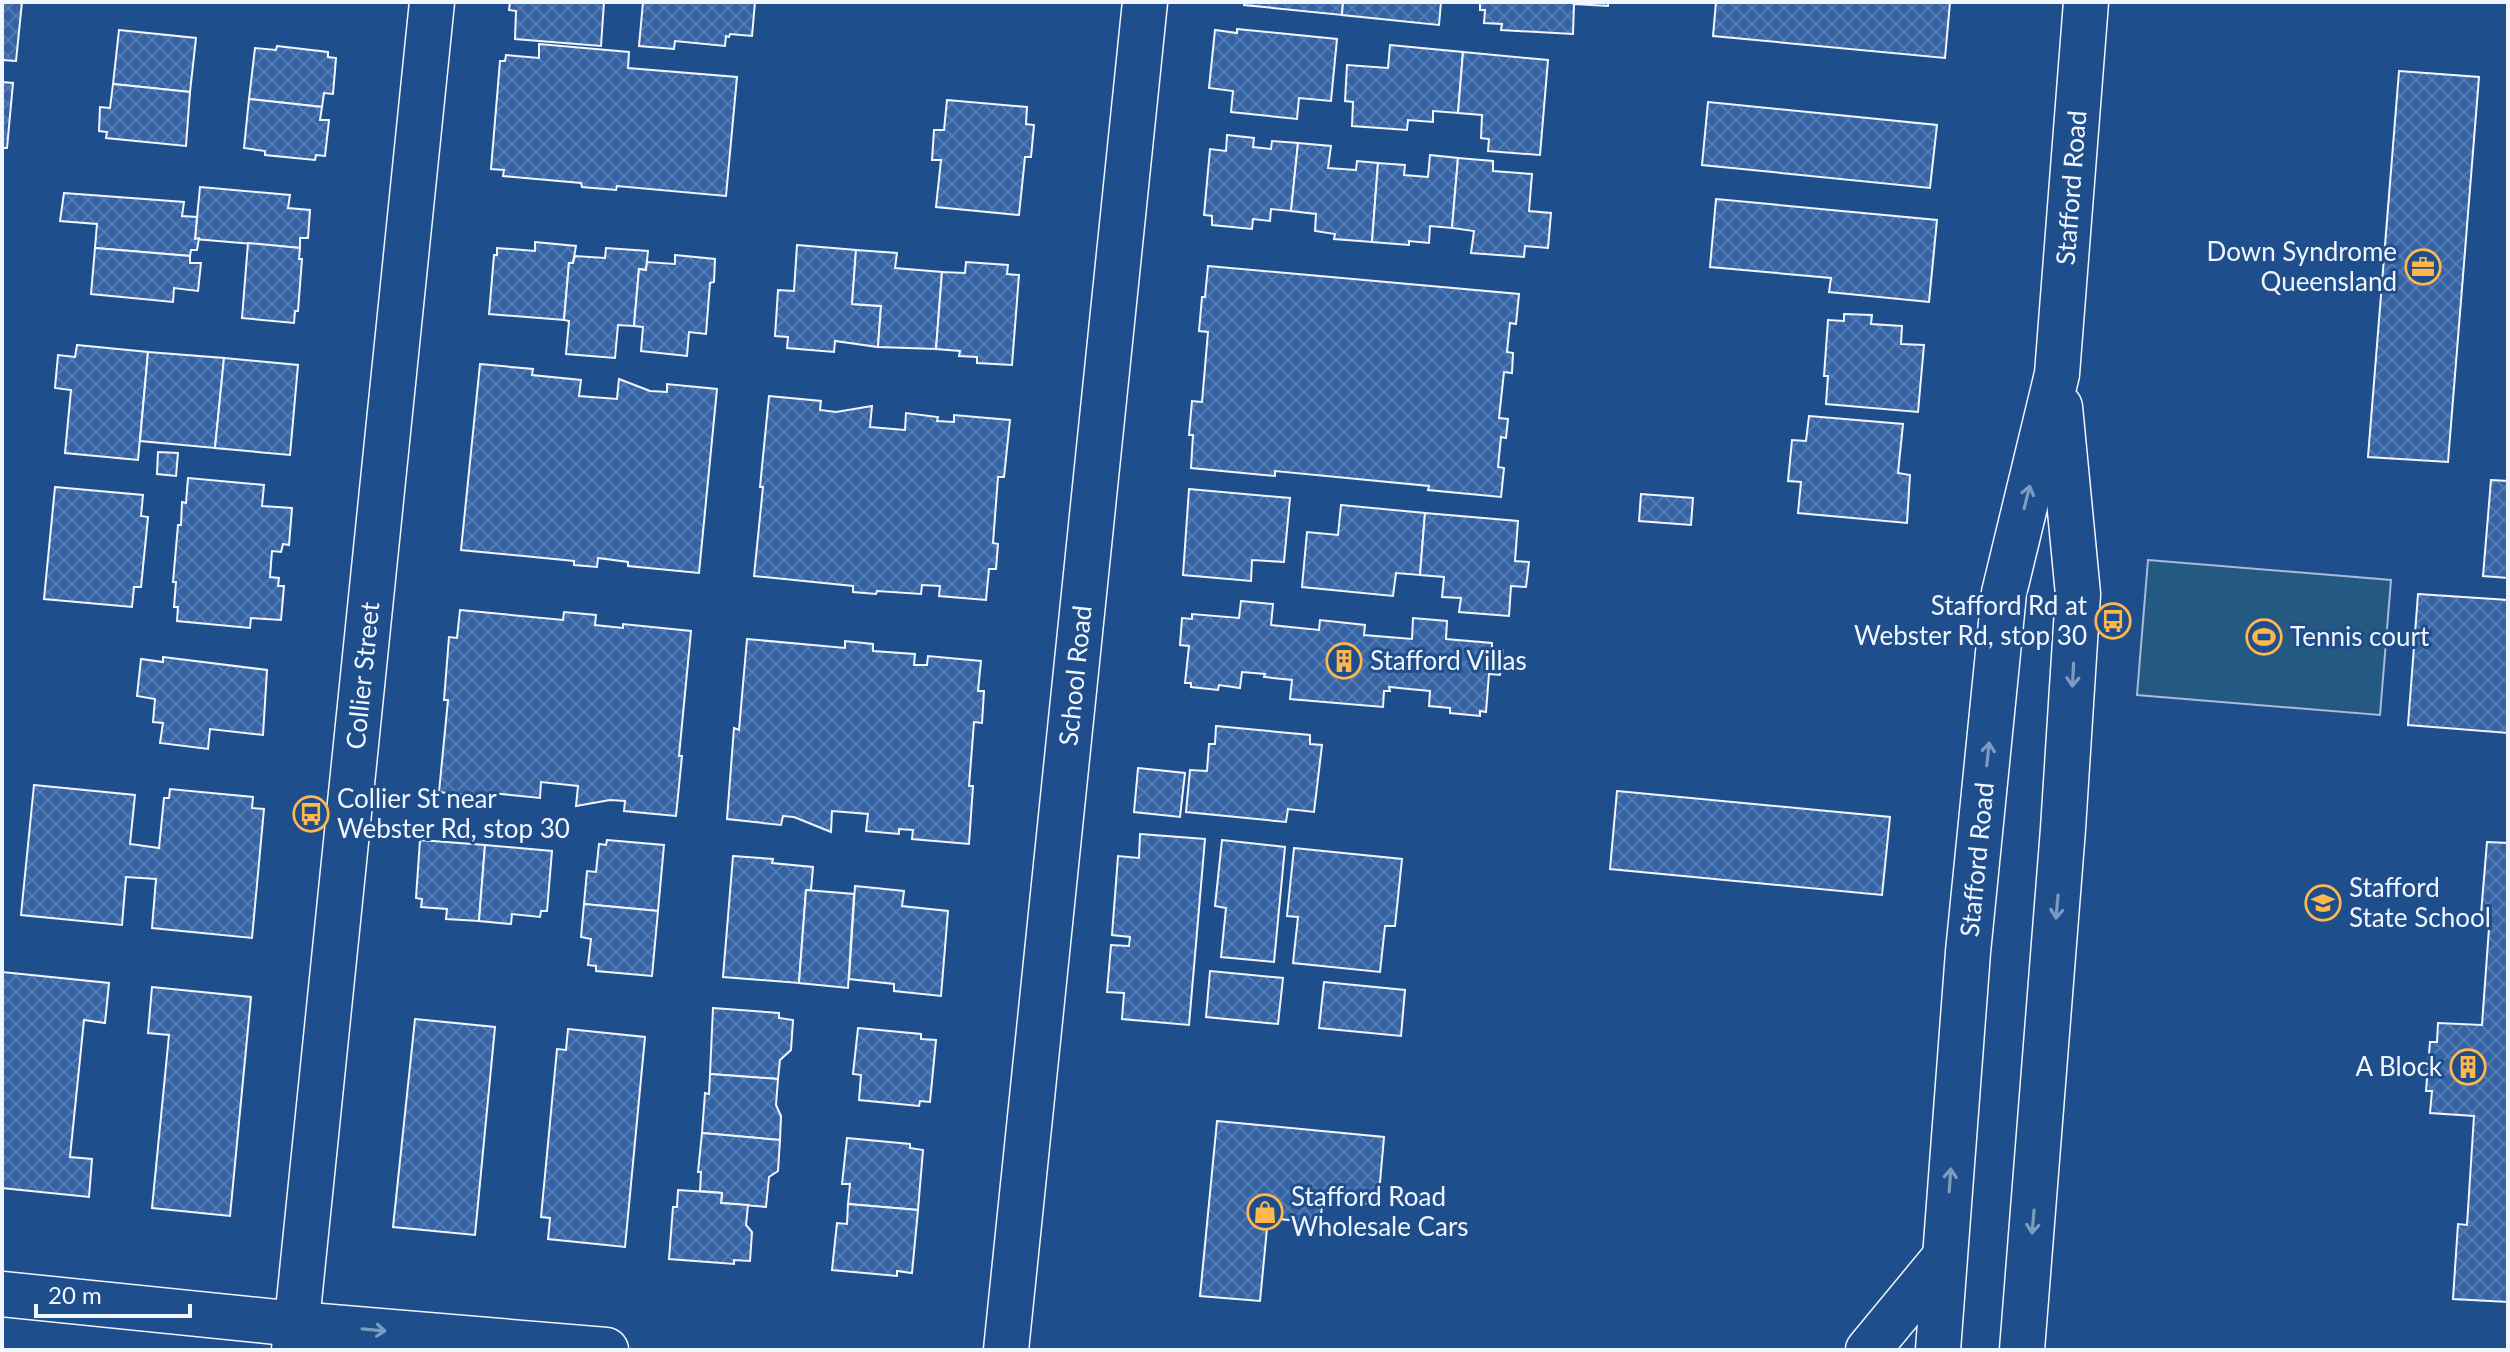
<svg xmlns="http://www.w3.org/2000/svg" width="2510" height="1352" font-family="Lato,sans-serif">
  <style>
    .pitch { fill: #245a82; stroke: #a8bbd7; stroke-width: 2 }
    .building { fill: url(#building-cross-hatch); stroke: #f2f6ff; stroke-width: 2 }
    .lines { fill: none; stroke-linecap: round; stroke-linejoin: round }
    .minor-casing { stroke: #f2f6ff; stroke-width: 47 }
    .major-casing { stroke: #f2f6ff; stroke-width: 47 }
    .highway-casing { stroke: #f2f6ff; stroke-width: 47 }
    .minor { stroke: #1f4e8c; stroke-width: 44 }
    .major { stroke: #1f4e8c; stroke-width: 44 }
    .highway { stroke: #1f4e8c; stroke-width: 44 }
    .oneway { stroke: #7e9ac0 }
    .labels { text-anchor: middle; stroke-width: 6; stroke-linejoin: round; paint-order: stroke }
    .street-label { font-size: 26px; fill: #f2f6ff; stroke: #1f4e8c }
    .poi-label { font-size: 26px; fill: #f2f6ff; stroke: #1f4e8c; text-anchor: start }
  </style>
  <defs>
    <pattern id="building-cross-hatch" width="8" height="8" patternUnits="userSpaceOnUse" patternTransform="scale(2)"><rect width="8" height="8" fill="#3563a3"/><path d="M0 0l8 8M0 8l8-8" fill="none" stroke="#537ab1"/></pattern>
  </defs>
  <rect width="100%" height="100%" fill="#1f4e8c"/>
  <polygon class="pitch" points="2148,560 2391,580 2380,715 2137,695"/>
  <g class="building">
    <polygon points="2,2 22,2 16,61 2,60"/>
    <polygon points="510,2 604,2 601,46 515,39 516,11 509,10"/>
    <polygon points="643,2 755,2 752,36 730,34 729,37 726,36 725,46 675,41 674,49 639,46"/>
    <polygon points="1244,2 1343,2 1342,15 1244,5"/>
    <polygon points="1343,2 1441,2 1439,25 1342,15"/>
    <polygon points="1480,2 1608,2 1608,6 1574,4 1573,34 1501,30 1502,24 1484,23 1485,10 1480,10"/>
    <polygon points="1716,2 1950,2 1945,58 1713,36"/>
    <polygon points="1237,29 1337,39 1331,101 1299,98 1297,119 1231,112 1233,91 1209,88 1215,30 1237,33"/>
    <polygon points="119,30 196,38 190,92 113,84"/>
    <polygon points="539,44 629,52 628,68 737,77 726,196 617,186 616,190 582,187 581,183 503,176 504,170 491,169 500,61 505,61 506,55 539,58"/>
    <polygon points="1390,45 1463,52 1458,113 1433,111 1433,122 1408,120 1407,130 1352,126 1353,102 1345,101 1347,65 1388,68"/>
    <polygon points="277,46 328,52 328,57 336,58 333,94 324,93 322,107 249,99 255,48 276,50"/>
    <polygon points="1463,52 1548,60 1540,155 1488,151 1489,139 1481,138 1482,115 1458,113"/>
    <polygon points="2399,71 2479,77 2448,462 2368,457"/>
    <polygon points="2,82 13,83 7,148 2,148"/>
    <polygon points="113,84 190,92 186,146 106,138 107,132 99,131 100,107 110,108"/>
    <polygon points="249,99 322,107 320,120 329,120 325,156 316,155 315,160 265,155 265,151 244,148"/>
    <polygon points="947,100 1027,107 1026,124 1034,125 1031,157 1025,157 1019,215 936,207 941,160 932,160 934,130 944,130"/>
    <polygon points="1708,102 1937,125 1930,188 1702,165"/>
    <polygon points="1227,135 1254,138 1253,147 1271,149 1272,141 1298,143 1291,211 1271,209 1270,221 1253,219 1252,229 1212,225 1212,216 1204,215 1210,149 1226,151"/>
    <polygon points="1298,143 1331,146 1328,168 1356,170 1357,161 1378,163 1372,242 1334,239 1335,234 1315,231 1316,214 1291,211"/>
    <polygon points="1430,155 1458,158 1452,228 1430,226 1429,243 1409,241 1409,245 1372,242 1378,163 1405,165 1404,175 1428,177"/>
    <polygon points="1458,158 1493,161 1493,171 1532,174 1529,211 1551,213 1548,248 1525,246 1524,257 1471,253 1474,231 1452,228"/>
    <polygon points="200,187 290,195 288,208 310,210 308,238 300,238 300,248 195,239"/>
    <polygon points="64,193 184,202 182,216 197,217 195,239 199,238 197,250 191,250 190,256 95,248 97,224 60,221"/>
    <polygon points="1716,199 1937,220 1929,302 1829,292 1831,278 1710,267"/>
    <polygon points="535,242 576,246 573,263 569,263 564,320 489,314 494,255 497,255 497,248 535,251"/>
    <polygon points="248,243 300,248 299,259 302,259 298,311 295,311 294,323 242,318"/>
    <polygon points="797,245 856,250 852,304 881,306 878,347 835,341 834,352 787,348 788,337 775,336 778,290 794,291"/>
    <polygon points="95,248 190,256 190,263 201,263 198,291 174,288 173,302 91,294"/>
    <polygon points="606,248 648,251 646,270 639,269 634,326 618,325 615,358 566,354 569,321 564,320 569,263 573,263 575,256 605,258"/>
    <polygon points="856,250 897,253 895,268 942,272 936,349 878,347 881,306 852,304"/>
    <polygon points="675,255 715,259 714,282 710,283 706,334 689,332 687,356 641,351 643,327 634,326 639,269 646,270 647,262 675,264"/>
    <polygon points="966,262 1008,265 1007,274 1019,275 1012,365 977,363 977,357 959,356 960,351 936,349 942,272 965,273"/>
    <polygon points="1208,266 1519,294 1516,324 1510,323 1507,352 1513,353 1512,373 1504,372 1499,418 1508,419 1506,438 1501,437 1498,467 1504,468 1501,497 1428,490 1429,486 1275,471 1275,476 1191,468 1193,435 1189,435 1192,401 1202,402 1208,332 1199,331 1202,297 1205,297"/>
    <polygon points="1844,314 1872,315 1871,324 1902,326 1901,344 1924,345 1918,412 1826,404 1828,376 1824,376 1828,320 1844,321"/>
    <polygon points="77,345 148,352 138,460 65,453 71,390 55,388 58,355 75,357"/>
    <polygon points="148,352 224,358 215,448 140,441"/>
    <polygon points="224,358 298,365 290,455 215,448"/>
    <polygon points="480,364 533,369 532,375 581,380 579,396 617,399 619,379 650,391 667,392 667,384 717,389 699,573 628,566 628,562 598,558 597,567 574,565 574,561 461,550"/>
    <polygon points="769,396 821,401 820,410 836,412 872,406 870,427 905,430 906,413 938,417 937,421 954,422 954,415 1010,420 1004,477 998,477 993,543 998,544 996,569 989,569 986,600 939,596 940,586 922,585 921,594 877,591 876,594 853,592 853,586 754,576 763,487 760,487"/>
    <polygon points="1809,416 1903,424 1898,473 1910,475 1907,523 1798,513 1801,482 1788,481 1792,440 1806,441"/>
    <polygon points="158,452 178,453 176,476 157,474"/>
    <polygon points="188,478 264,485 262,506 292,508 289,545 283,544 281,552 272,551 270,577 279,578 278,586 284,586 281,620 251,618 250,628 177,621 178,607 174,607 176,582 173,582 178,525 181,525 182,502 186,503"/>
    <polygon points="2491,480 2508,481 2508,578 2483,576"/>
    <polygon points="55,487 143,495 141,516 148,517 141,587 134,587 132,607 44,599"/>
    <polygon points="1189,489 1290,498 1284,562 1252,560 1251,581 1183,575"/>
    <polygon points="1641,494 1693,498 1691,525 1639,521"/>
    <polygon points="1341,505 1425,513 1420,575 1396,573 1393,596 1302,587 1307,532 1338,535"/>
    <polygon points="1425,513 1518,521 1515,561 1529,562 1526,587 1511,586 1509,616 1459,612 1461,598 1442,597 1444,577 1420,575"/>
    <polygon points="2418,594 2508,600 2508,733 2408,725"/>
    <polygon points="1241,601 1273,604 1271,625 1319,630 1320,620 1365,625 1364,635 1412,639 1413,618 1447,621 1446,639 1492,643 1492,650 1503,650 1500,675 1489,674 1486,712 1480,711 1480,716 1450,713 1450,708 1429,706 1430,691 1409,689 1389,687 1390,691 1384,691 1383,707 1290,699 1292,680 1264,677 1265,674 1242,672 1240,688 1219,685 1218,690 1191,687 1191,683 1185,683 1189,646 1180,645 1182,618 1192,619 1192,614 1239,618"/>
    <polygon points="460,610 563,620 564,612 596,615 595,625 623,628 623,624 691,631 679,756 682,756 676,816 624,811 625,801 610,800 576,806 578,786 541,782 540,798 492,793 491,798 439,792 448,700 444,700 449,637 457,638"/>
    <polygon points="747,639 845,648 845,641 873,644 873,651 915,654 914,665 927,665 928,656 981,661 978,691 984,691 982,723 974,722 969,786 973,786 969,844 912,839 913,830 899,829 899,834 866,831 868,814 832,811 831,832 794,817 783,816 781,825 727,819 734,728 739,730"/>
    <polygon points="163,657 267,670 263,735 210,729 208,749 160,743 163,723 153,722 155,699 137,696 141,659 163,662"/>
    <polygon points="1216,726 1310,735 1310,744 1322,745 1314,812 1288,809 1286,822 1186,812 1190,770 1207,771 1209,744 1215,744"/>
    <polygon points="1138,768 1185,773 1180,817 1134,812"/>
    <polygon points="34,785 135,795 130,844 159,848 164,798 169,798 170,789 253,797 252,808 264,809 252,938 152,928 156,879 126,877 122,925 21,915"/>
    <polygon points="1617,791 1890,817 1882,895 1610,869"/>
    <polygon points="1140,834 1205,839 1189,1025 1122,1019 1124,993 1107,992 1111,945 1129,946 1130,937 1112,935 1118,856 1139,858"/>
    <polygon points="420,840 485,845 479,921 446,919 447,909 421,907 422,899 416,898"/>
    <polygon points="607,840 664,845 658,911 584,904 587,871 596,872 599,844 606,845"/>
    <polygon points="1222,840 1285,847 1274,962 1221,957 1226,908 1215,906"/>
    <polygon points="2487,842 2508,843 2508,1302 2453,1299 2458,1224 2467,1225 2474,1116 2430,1113 2432,1091 2426,1091 2430,1042 2437,1042 2438,1023 2482,1025 2490,914 2481,914"/>
    <polygon points="485,845 552,851 547,911 541,911 540,917 512,914 511,924 479,921"/>
    <polygon points="1294,848 1402,859 1395,926 1385,926 1380,972 1293,963 1298,917 1287,916"/>
    <polygon points="733,856 773,859 772,863 813,867 811,890 806,890 799,983 723,977"/>
    <polygon points="855,886 904,891 902,906 948,911 941,996 894,991 894,984 849,979"/>
    <polygon points="806,890 854,894 848,988 799,983"/>
    <polygon points="584,904 658,911 652,976 596,971 596,966 588,965 591,939 581,937"/>
    <polygon points="1210,971 1283,978 1278,1024 1206,1017"/>
    <polygon points="2,972 109,983 105,1023 84,1020 70,1157 92,1159 89,1197 2,1188"/>
    <polygon points="1324,982 1405,990 1401,1036 1319,1028"/>
    <polygon points="152,987 251,997 230,1216 152,1208 169,1035 148,1033"/>
    <polygon points="713,1008 779,1013 779,1018 793,1020 791,1050 780,1060 778,1079 710,1074"/>
    <polygon points="415,1019 495,1027 475,1235 393,1227"/>
    <polygon points="858,1028 921,1034 921,1039 936,1040 930,1102 920,1101 919,1106 859,1100 861,1075 853,1074"/>
    <polygon points="568,1029 645,1037 625,1247 548,1239 550,1218 541,1217 557,1049 566,1050"/>
    <polygon points="710,1074 778,1079 776,1105 781,1116 780,1140 702,1133 705,1093 709,1094"/>
    <polygon points="1217,1121 1384,1137 1378,1205 1323,1199 1320,1223 1268,1218 1260,1301 1200,1296"/>
    <polygon points="702,1133 780,1140 778,1171 769,1177 766,1207 721,1203 722,1193 700,1191 701,1172 698,1172"/>
    <polygon points="847,1138 910,1144 910,1148 923,1150 918,1210 848,1204 850,1184 842,1184"/>
    <polygon points="678,1190 722,1193 721,1203 748,1205 746,1225 752,1232 750,1261 734,1260 734,1264 669,1259 673,1207 677,1207"/>
    <polygon points="848,1204 918,1210 912,1273 897,1271 897,1276 832,1270 837,1223 847,1224"/>
  </g>
  <g class="lines">
    <defs>
      <g id="minor">
        <path id="s1" d="M 294,1350 L 432,2"/>
        <path id="s2" d="M 1006,1350 L 1145,2"/>
      </g>
      <polyline id="major" points="2,1294 296,1324 606,1350"/>
      <g id="highway">
        <polyline points="1868,1350 1944,1258"/>
        <path id="s3" d="M 1938,1350 L 1968,952 L 2004,593 L 2057,374 L 2086,2"/>
        <polyline points="2022,1350 2063,829 2078,594 2060,407"/>
      </g>
    </defs>
    <use href="#minor" class="minor-casing"/>
    <use href="#major" class="major-casing"/>
    <use href="#highway" class="highway-casing"/>
    <use href="#minor" class="minor"/>
    <use href="#major" class="major"/>
    <use href="#highway" class="highway"/>
  </g>
  <defs><path id="oneway-shaft" d="M-6 0H5M1.5-3L5.5 0L1.5 3" fill="none" stroke-width="1.6" stroke-linecap="round" stroke-linejoin="round" transform="scale(2)"/></defs>
  <g class="oneway">
    <use href="#oneway-shaft" transform="translate(2027 497) rotate(-76)"/>
    <use href="#oneway-shaft" transform="translate(2073 675) rotate(93)"/>
    <use href="#oneway-shaft" transform="translate(1988 754) rotate(-84)"/>
    <use href="#oneway-shaft" transform="translate(2057 907) rotate(95)"/>
    <use href="#oneway-shaft" transform="translate(1950 1180) rotate(-86)"/>
    <use href="#oneway-shaft" transform="translate(2033 1222) rotate(95)"/>
    <use href="#oneway-shaft" transform="translate(374 1330) rotate(5)"/>
  </g>
  <defs>
    <symbol id="office-ring" viewBox="-11 -11 22 22"><circle r="9.5" fill="#1f4e8c" stroke="#ffb74d" stroke-width="1.5"/><path d="M-6-3h4V-5.5h4V-3h4V5H-6ZM-1-4.5V-3h2v-1.5ZM-6 0V1H6V0Z" fill="#ffb74d"/></symbol>
    <symbol id="bus-ring" viewBox="-11 -11 22 22"><circle r="9.5" fill="#1f4e8c" stroke="#ffb74d" stroke-width="1.5"/><path d="M-5-6H5V4H4V6H2V4H-2V6H-4V4H-5ZM-3.5-4V0h7V-4ZM-3.5 1.2v1.5H-2V1.2ZM2 1.2v1.5H3.5V1.2Z" fill="#ffb74d"/></symbol>
    <symbol id="stadium-ring" viewBox="-11 -11 22 22"><circle r="9.5" fill="#1f4e8c" stroke="#ffb74d" stroke-width="1.5"/><path d="M0-5a6.5 5 0 1 0 0 10a6.5 5 0 1 0 0-10ZM-3.5-1.8h7v3.6h-7Z" fill="#ffb74d"/></symbol>
    <symbol id="building-ring" viewBox="-11 -11 22 22"><circle r="9.5" fill="#1f4e8c" stroke="#ffb74d" stroke-width="1.5"/><path d="M-4-6H4V6H1V3H-1V6H-4ZM-2.5-4.3h1.7v1.8h-1.7ZM.8-4.3h1.7v1.8H.8ZM-2.5-1h1.7V.8h-1.7ZM.8-1h1.7V.8H.8Z" fill="#ffb74d"/></symbol>
    <symbol id="school-ring" viewBox="-11 -11 22 22"><circle r="9.5" fill="#1f4e8c" stroke="#ffb74d" stroke-width="1.5"/><path d="M0-5L7-2L0 1L-7-2ZM-4 1L0 2.5L4 1V4Q0 6-4 4Z" fill="#ffb74d"/></symbol>
    <symbol id="shop-ring" viewBox="-11 -11 22 22"><circle r="9.5" fill="#1f4e8c" stroke="#ffb74d" stroke-width="1.5"/><path d="M-5-2.5h2.3a2.7 3.5 0 0 1 5.4 0H5L5.5 6h-11ZM-1.5-2.5h3a1.5 2.3 0 0 0-3 0Z" fill="#ffb74d"/></symbol>
  </defs>
  <g fill-rule="evenodd">
    <use href="#office-ring" x="2403" y="247" width="40" height="40"/>
    <use href="#bus-ring" x="2093" y="601" width="40" height="40"/>
    <use href="#stadium-ring" x="2244" y="617" width="40" height="40"/>
    <use href="#building-ring" x="1324" y="641" width="40" height="40"/>
    <use href="#bus-ring" x="291" y="794" width="40" height="40"/>
    <use href="#school-ring" x="2303" y="883" width="40" height="40"/>
    <use href="#building-ring" x="2448" y="1047" width="40" height="40"/>
    <use href="#shop-ring" x="1245" y="1192" width="40" height="40"/>
  </g>
  <g class="labels">
    <g class="street-label">
      <text dy="9" stroke="none"><textPath href="#s3" startOffset="1172">Stafford Road</textPath></text>
      <text dy="9" stroke="none"><textPath href="#s1" startOffset="678">Collier Street</textPath></text>
      <text dy="9" stroke="none"><textPath href="#s2" startOffset="678">School Road</textPath></text>
      <text dy="9" stroke="none"><textPath href="#s3" startOffset="492">Stafford Road</textPath></text>
    </g>
    <g class="poi-label">
      <text x="2397" y="261" text-anchor="end">Down Syndrome<tspan x="2397" dy="30">Queensland</tspan></text>
      <text x="2087" y="615" text-anchor="end">Stafford Rd at<tspan x="2087" dy="30">Webster Rd, stop 30</tspan></text>
      <text x="2290" y="646">Tennis court</text>
      <text x="1370" y="670">Stafford Villas</text>
      <text x="337" y="808">Collier St near<tspan x="337" dy="30">Webster Rd, stop 30</tspan></text>
      <text x="2349" y="897">Stafford<tspan x="2349" dy="30">State School</tspan></text>
      <text x="2442" y="1076" text-anchor="end">A Block</text>
      <text x="1291" y="1206">Stafford Road<tspan x="1291" dy="30">Wholesale Cars</tspan></text>
    </g>
  </g>
  <rect width="2510" height="1352" fill="none" stroke="#f2f6ff" stroke-width="8"/>
  <path d="M36 1304v12h154v-12" fill="none" stroke="#f2f6ff" stroke-width="4"/>
  <text x="48" y="1304" font-size="24" fill="#f2f6ff" stroke="#1f4e8c" stroke-width="6" paint-order="stroke">20 m</text>
</svg>
